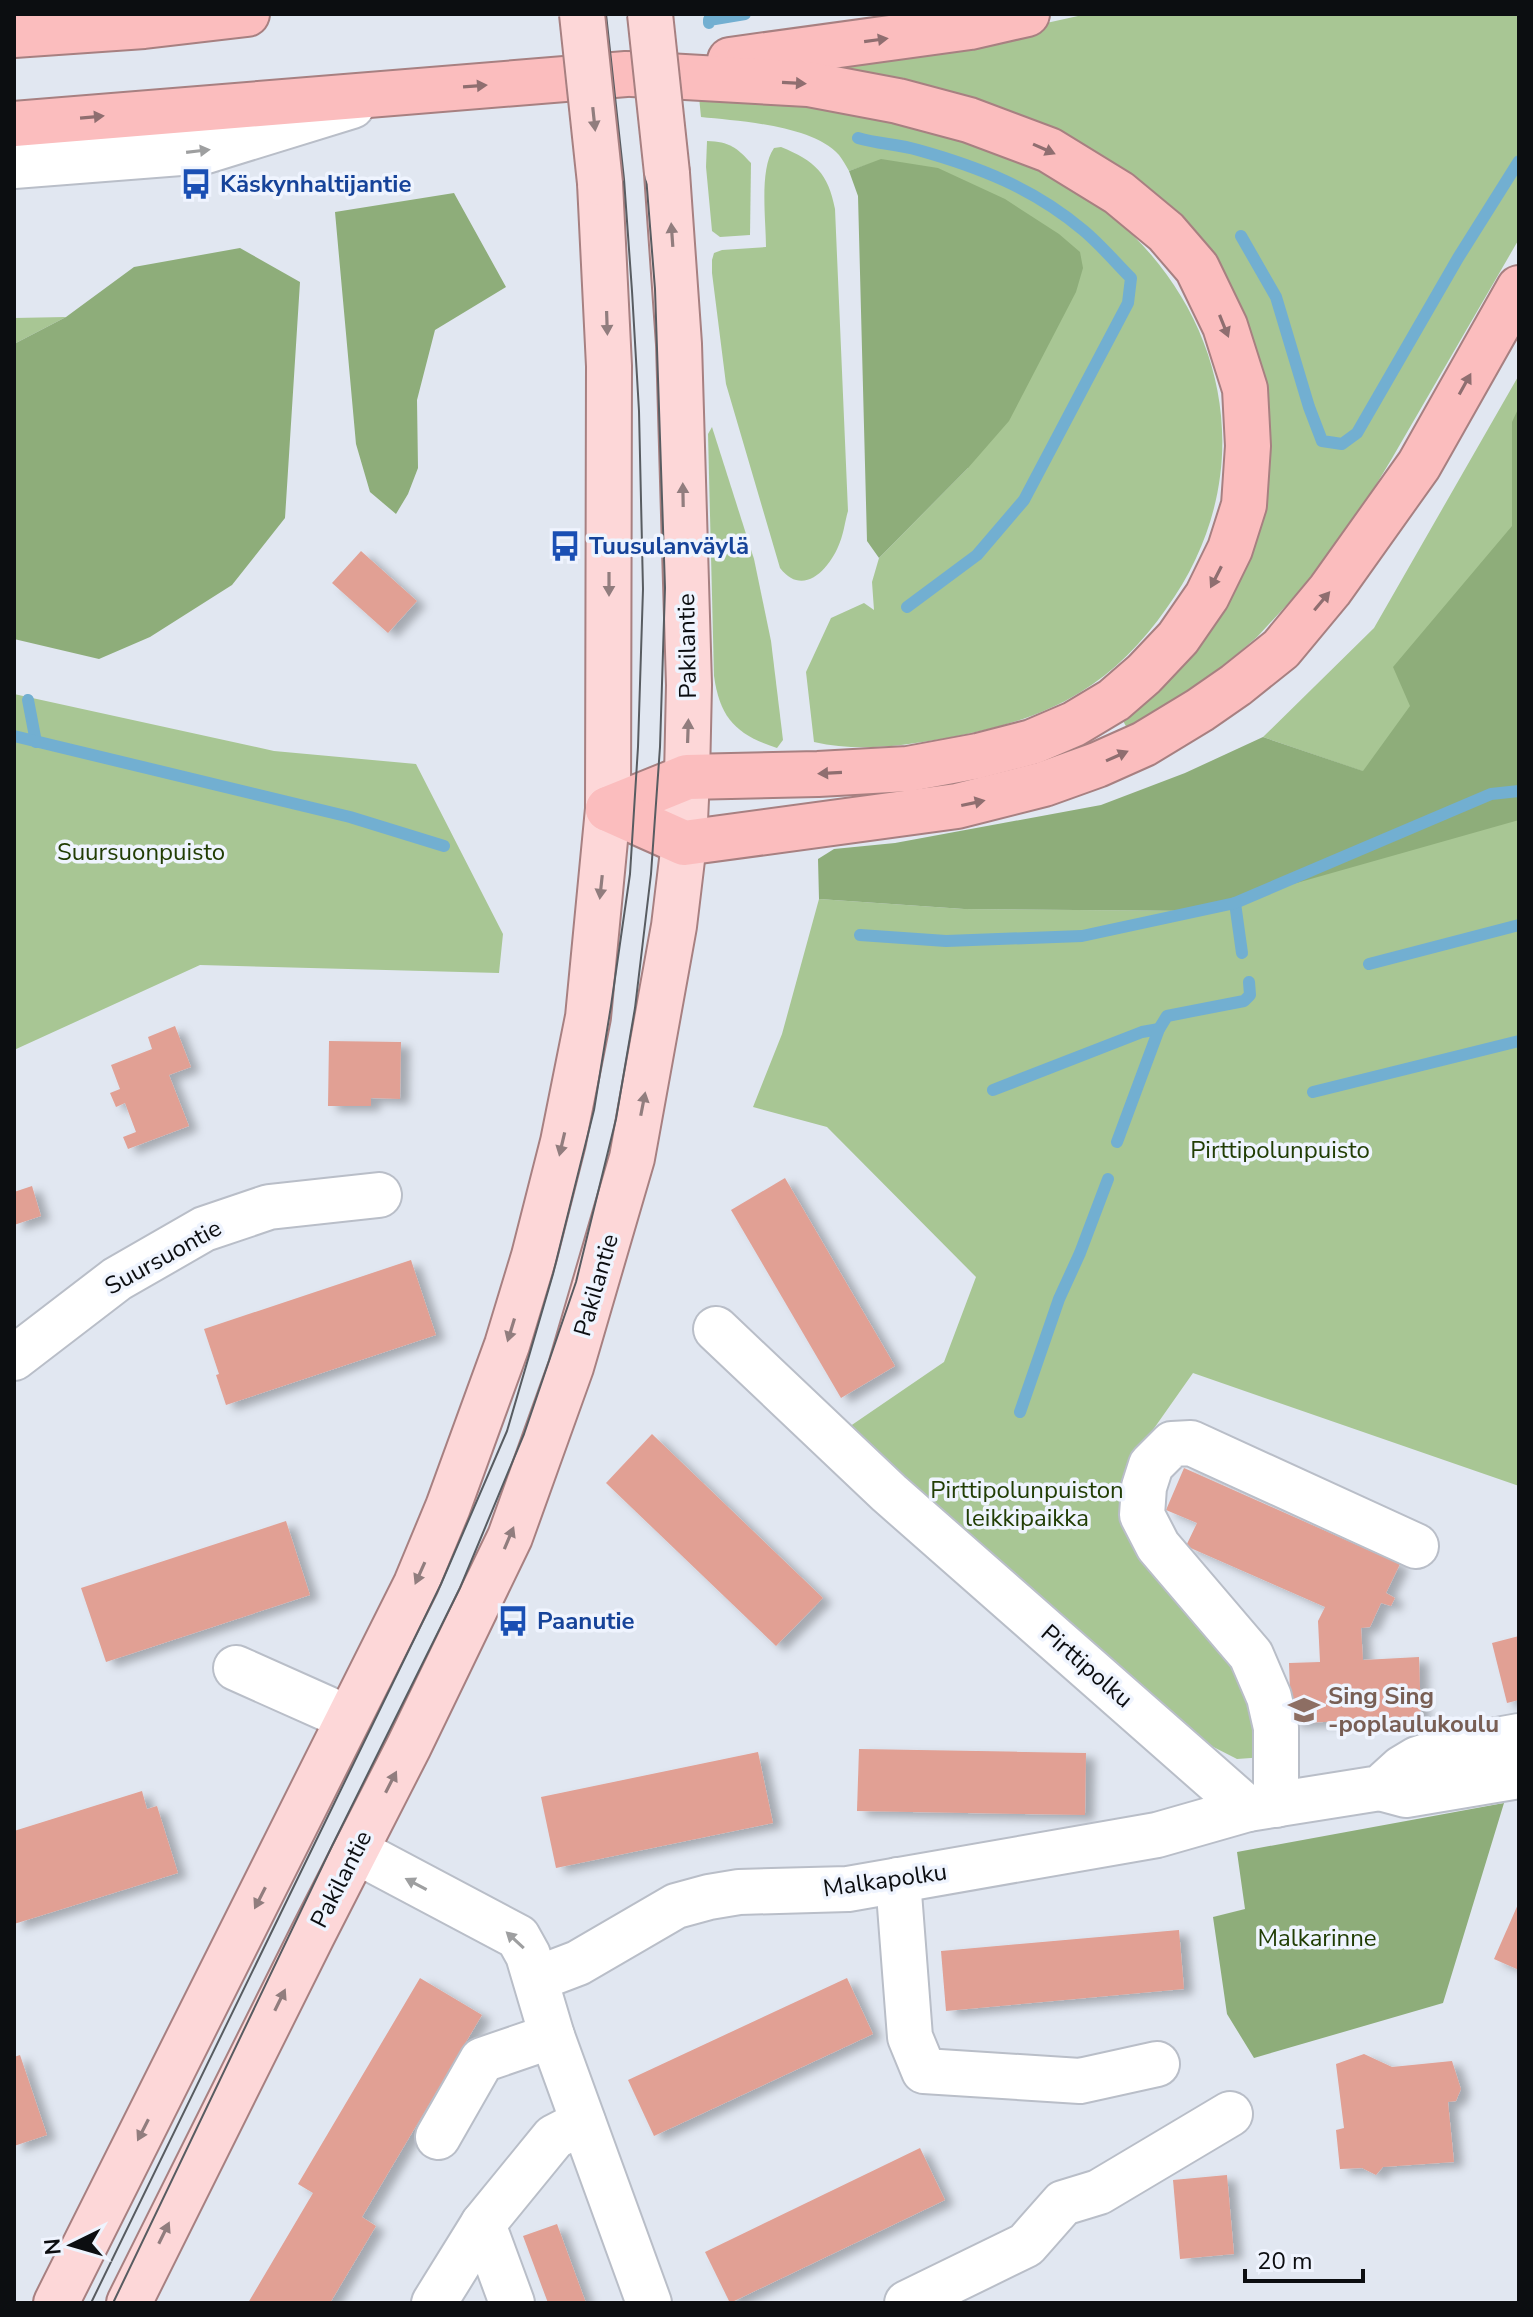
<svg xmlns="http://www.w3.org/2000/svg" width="1533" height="2317" font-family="'Nunito Sans',sans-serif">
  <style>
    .green { fill: #a8c694 }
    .forest { fill: #8ead7a }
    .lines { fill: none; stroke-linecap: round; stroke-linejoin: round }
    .stream { stroke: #72afd1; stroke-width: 12 }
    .building { fill: #e1a094; filter: url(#shadow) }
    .minor-casing { stroke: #b9bec8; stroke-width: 48 }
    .major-casing { stroke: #a78081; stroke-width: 48 }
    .highway-casing { stroke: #a78081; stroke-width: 48 }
    .minor { stroke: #fff; stroke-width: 44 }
    .major { stroke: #fdd7d8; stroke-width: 44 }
    .highway { stroke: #fbbdbe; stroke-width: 44 }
    .tram { stroke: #585c61; stroke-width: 2 }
    .major-bridge-casing { stroke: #a78081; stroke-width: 48; stroke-linecap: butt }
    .major-bridge { stroke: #fdd7d8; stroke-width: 44 }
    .oneway { fill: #8f6e70 }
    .oneway2 { fill: #917d7e }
    .oneway3 { fill: #9e9fa0 }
    .labels { text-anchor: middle; stroke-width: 7; stroke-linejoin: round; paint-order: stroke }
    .transit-label { font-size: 24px; font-weight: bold; fill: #164399; stroke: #eff4fe; text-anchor: start }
    .street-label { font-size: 24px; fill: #0c0e11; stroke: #eff4fe }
    .park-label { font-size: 24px; fill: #213d04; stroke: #eff4fe }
    .education-label { font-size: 24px; font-weight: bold; fill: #785e54; stroke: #eff4fe; text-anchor: start }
  </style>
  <defs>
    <filter id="shadow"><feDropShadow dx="9" dy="5" stdDeviation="4" flood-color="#0004"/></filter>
  </defs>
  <rect width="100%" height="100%" fill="#e1e7f1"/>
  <g class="green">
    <polygon points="1087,14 1519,14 1519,239 1391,460 1354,521 1310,580 1257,637 1209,678 1128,730 1121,717 1260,508 1176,224 827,74 846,62 974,39"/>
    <path d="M 699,97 C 735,100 772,101 808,105 C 887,114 988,140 1058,179 C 1217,268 1276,457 1166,609 C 1143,642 1114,672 1079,693 C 1040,717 992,730 947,738 C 902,746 858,752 814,742 L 806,672 L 831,618 L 864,603 L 874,610 L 872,582 L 879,558 L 968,468 L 881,160 L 849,171 C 846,166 843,160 839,155 C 812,125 739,121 701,117 Z"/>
    <path d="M 707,141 C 730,142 736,147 751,163 L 750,235 L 720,237 L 712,231 L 706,167 Z"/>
    <path d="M 781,147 C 815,161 828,173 835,209 L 848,511 C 845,521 844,532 840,542 C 831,567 804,599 780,568 L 726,384 L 712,273 L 712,260 L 714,253 L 722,250 L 766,247 C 766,220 759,169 774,148 Z"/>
    <polygon points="66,317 14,344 14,318"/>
    <polygon points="1519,375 1519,1486 1193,1373 1143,1444 1131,1466 1241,1668 1265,1757 1237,1759 1186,1733 843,1431 944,1362 976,1277 827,1127 753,1107 782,1034 819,899 964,909 1198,911 1362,771 1263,737 1374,628"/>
    <path d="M 712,427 L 754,559 L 771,641 L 783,740 L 777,748 C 737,735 720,719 714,676 L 708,434 Z"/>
    <polygon points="14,694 274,751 416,764 503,934 499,973 200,965 14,1050"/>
  </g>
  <g class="forest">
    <polygon points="881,159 938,168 1005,199 1059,234 1080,252 1083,268 1076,292 1009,421 968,468 879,558 867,541 858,196 849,171"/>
    <polygon points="454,193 506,287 435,330 417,400 418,468 408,494 396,514 370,492 356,444 335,212"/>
    <polygon points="240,248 300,282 285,518 232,585 150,637 99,659 14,639 14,344 66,317 134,267"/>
    <polygon points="1519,407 1519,820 1198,911 964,909 819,899 818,859 834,849 895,843 1101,805 1185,773 1263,737 1363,771 1410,706 1393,667 1512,526 1512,422"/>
    <polygon points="1504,1803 1443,2003 1254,2058 1227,2014 1213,1917 1245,1909 1237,1852"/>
  </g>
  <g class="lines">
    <g class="stream">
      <polyline points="709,23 709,20 745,14"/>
      <path d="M 858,138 C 878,144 898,144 918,150 C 979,167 1033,188 1083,230 C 1100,244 1115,262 1131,278 L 1128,303 L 1024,500 L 977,555 L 907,607"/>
      <polyline points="1241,236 1276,297 1309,407 1322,441 1342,444 1357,433 1458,258 1519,161"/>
      <polyline points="28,700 36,742"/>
      <polyline points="14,736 350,817 444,846"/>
      <polyline points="1235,903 1242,953"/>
      <polyline points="860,935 946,941 1082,936 1235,903 1491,794 1519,791"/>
      <polyline points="1369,964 1519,925"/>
      <polyline points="993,1090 1142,1032 1159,1029"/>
      <polyline points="1313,1092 1519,1041"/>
      <polyline points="1117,1142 1159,1029 1167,1016 1244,1001 1250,995 1249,982"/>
      <polyline points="1020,1412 1059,1299 1080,1253 1108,1179"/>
    </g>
  </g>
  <g class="building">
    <polygon points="361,551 417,601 388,633 332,583"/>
    <polygon points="175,1026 191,1067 169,1075 189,1126 128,1149 123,1137 136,1132 125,1103 116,1107 110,1093 120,1089 111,1065 152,1049 148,1037"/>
    <polygon points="329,1041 401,1042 400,1099 371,1098 371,1106 328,1106"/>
    <polygon points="785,1178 895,1366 841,1398 731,1210"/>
    <polygon points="32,1186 41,1216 14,1225 14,1192"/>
    <polygon points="411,1260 436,1335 226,1405 216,1375 219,1374 204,1329"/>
    <polygon points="652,1434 823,1598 776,1646 606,1483"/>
    <polygon points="1184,1468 1400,1564 1386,1593 1395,1598 1391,1606 1381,1603 1370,1627 1361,1628 1363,1660 1419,1657 1421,1719 1291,1723 1289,1663 1320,1662 1318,1621 1325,1607 1186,1546 1197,1523 1166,1510"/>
    <polygon points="286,1521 310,1595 106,1662 81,1588"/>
    <polygon points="1519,1636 1519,1700 1507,1703 1492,1643"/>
    <polygon points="859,1749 1086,1753 1085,1815 857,1811"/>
    <polygon points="758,1752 773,1823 556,1868 541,1797"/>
    <polygon points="142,1791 147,1809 157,1806 178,1873 14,1924 14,1831"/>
    <polygon points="1519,1902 1519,1970 1494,1959"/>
    <polygon points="1179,1930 1184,1989 946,2011 941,1951"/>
    <polygon points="420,1978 482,2015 362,2217 376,2226 330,2303 248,2303 313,2193 298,2184"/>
    <polygon points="847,1978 873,2034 654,2136 628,2080"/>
    <polygon points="1364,2054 1392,2067 1452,2061 1461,2089 1456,2101 1448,2102 1454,2162 1383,2167 1376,2175 1362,2168 1340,2169 1336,2130 1344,2128 1336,2064"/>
    <polygon points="20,2055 47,2135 14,2146 14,2057"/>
    <polygon points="920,2148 945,2200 730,2303 705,2252"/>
    <polygon points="1227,2175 1234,2254 1180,2259 1173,2180"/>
    <polygon points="557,2224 586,2303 548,2303 523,2236"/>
  </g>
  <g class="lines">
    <defs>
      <g id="minor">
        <polyline points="14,166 206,151 352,106"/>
        <polyline points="716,1329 889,1493 1248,1809 1380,1788 1402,1768 1417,1759 1447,1749 1519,1736"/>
        <polyline points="14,1358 117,1279 204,1229 269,1207 379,1195"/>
        <polyline points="236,1668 348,1718"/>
        <polyline points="1380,1788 1406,1795 1519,1776"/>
        <polyline points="1276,1805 1276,1728 1269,1697 1251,1655 1158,1546 1142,1515 1144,1487 1151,1465 1172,1444 1191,1443 1416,1546"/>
        <polyline points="356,1851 518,1937 528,1955 552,2036 649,2303"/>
        <polyline points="898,1880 910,2037 924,2071 1080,2081 1157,2064"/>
        <polyline points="536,1979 578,1963 676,1906 709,1897 739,1892 848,1889 1157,1835 1248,1809"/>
        <polyline points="438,2137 482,2060 552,2036"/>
        <polyline points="483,2224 512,2303"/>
        <polyline points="434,2303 483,2224 554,2137 583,2122"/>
        <polyline points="907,2303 1026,2245 1063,2203 1099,2192 1230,2114"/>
      </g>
      <g id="major">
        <polyline points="56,2303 416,1584 448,1507 507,1345 534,1256 563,1142 588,1017 608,809 609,366 600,183"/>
        <polyline points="129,2303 312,1936 409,1746 510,1537 571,1367 632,1158 674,926 684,843 687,777 689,685 679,344 667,173"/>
      </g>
      <g id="highway">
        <polyline points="14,35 144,26 247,14"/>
        <polyline points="730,60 970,27 1027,14"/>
        <polyline points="14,124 626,74"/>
        <polyline points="608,809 687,777 818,774 908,769 978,756 1032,742 1074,724 1114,700 1144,674 1178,638 1207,596 1230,549 1244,505 1248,446 1245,389 1225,326 1197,268 1166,232 1119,193 1049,150 969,120 898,101 808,84 632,74"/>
        <polyline points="608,809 684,843 957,806 1044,784 1097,765 1144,744 1200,710 1236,685 1281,649 1330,590 1419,465 1519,288"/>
      </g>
    </defs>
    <use href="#minor" class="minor-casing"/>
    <use href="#major" class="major-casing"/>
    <use href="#highway" class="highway-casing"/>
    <use href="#minor" class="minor"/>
    <use href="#major" class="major"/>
    <use href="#highway" class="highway"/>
    <g class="tram">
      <polyline points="91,2303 441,1584 507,1431 553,1274 594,1110 611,1006 630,874 638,747 643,589 639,411 632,291 624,179 606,14"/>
      <polyline points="113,2303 332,1846 460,1588 524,1434 576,1282 616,1119 635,1008 651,874 660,747 665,588 655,289 646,176 628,14"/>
    </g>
    <defs>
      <g id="major-bridge">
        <polyline points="582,14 600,183"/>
        <polyline points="650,14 667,173"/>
      </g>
    </defs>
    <use href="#major-bridge" class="major-bridge-casing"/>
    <use href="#major-bridge" class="major-bridge"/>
  </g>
  <defs><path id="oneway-solid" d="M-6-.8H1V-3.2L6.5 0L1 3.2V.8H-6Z" transform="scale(2)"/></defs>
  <g class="oneway">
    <use href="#oneway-solid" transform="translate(876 40) rotate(-8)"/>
    <use href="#oneway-solid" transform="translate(794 83) rotate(3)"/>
    <use href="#oneway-solid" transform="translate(475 86) rotate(-4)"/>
    <use href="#oneway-solid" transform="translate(92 117) rotate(-5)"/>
    <use href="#oneway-solid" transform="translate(1044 149) rotate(24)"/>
    <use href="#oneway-solid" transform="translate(1224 326) rotate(68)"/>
    <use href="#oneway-solid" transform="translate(1465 384) rotate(-61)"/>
    <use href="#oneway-solid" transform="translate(1216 577) rotate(117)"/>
    <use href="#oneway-solid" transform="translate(1322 601) rotate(-50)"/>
    <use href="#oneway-solid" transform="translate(1117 756) rotate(-24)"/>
    <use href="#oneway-solid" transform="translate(830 773) rotate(177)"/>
    <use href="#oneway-solid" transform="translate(973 803) rotate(-12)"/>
  </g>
  <g class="oneway2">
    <use href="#oneway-solid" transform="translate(594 119) rotate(84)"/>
    <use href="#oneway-solid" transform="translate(672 235) rotate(-94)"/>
    <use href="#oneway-solid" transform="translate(607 323) rotate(88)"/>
    <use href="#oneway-solid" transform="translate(683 495) rotate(-91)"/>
    <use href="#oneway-solid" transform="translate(609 584) rotate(90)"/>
    <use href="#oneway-solid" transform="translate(688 731) rotate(-88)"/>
    <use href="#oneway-solid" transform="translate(601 887) rotate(96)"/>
    <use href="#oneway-solid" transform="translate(643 1104) rotate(-79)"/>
    <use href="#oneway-solid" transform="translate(562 1144) rotate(103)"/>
    <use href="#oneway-solid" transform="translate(511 1330) rotate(107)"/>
    <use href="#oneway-solid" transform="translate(509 1538) rotate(-67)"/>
    <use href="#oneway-solid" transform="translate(420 1573) rotate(114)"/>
    <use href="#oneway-solid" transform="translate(391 1782) rotate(-63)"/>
    <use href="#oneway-solid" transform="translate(260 1898) rotate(117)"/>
    <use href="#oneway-solid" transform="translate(280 2000) rotate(-64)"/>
    <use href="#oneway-solid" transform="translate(143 2130) rotate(117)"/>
    <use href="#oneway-solid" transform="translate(164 2233) rotate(-64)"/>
  </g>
  <g class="oneway3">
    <use href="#oneway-solid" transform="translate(198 151) rotate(-7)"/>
    <use href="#oneway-solid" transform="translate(416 1884) rotate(-152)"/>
    <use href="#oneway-solid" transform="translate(515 1940) rotate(-137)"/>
  </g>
  <defs>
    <symbol id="bus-bare" viewBox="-9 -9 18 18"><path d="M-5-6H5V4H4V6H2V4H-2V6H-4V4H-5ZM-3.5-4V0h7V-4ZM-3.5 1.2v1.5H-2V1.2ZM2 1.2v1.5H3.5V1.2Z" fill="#1a4fb4" stroke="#eff4fe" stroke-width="2.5" paint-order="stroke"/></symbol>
    <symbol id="school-bare" viewBox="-9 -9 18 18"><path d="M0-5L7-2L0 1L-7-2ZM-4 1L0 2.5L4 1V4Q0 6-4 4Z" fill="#8d6e63" stroke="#eff4fe" stroke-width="2.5" paint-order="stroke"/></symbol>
  </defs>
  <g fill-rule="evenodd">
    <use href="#bus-bare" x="174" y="162" width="44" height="44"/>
    <use href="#bus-bare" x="543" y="524" width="44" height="44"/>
    <use href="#bus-bare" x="491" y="1599" width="44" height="44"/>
    <use href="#school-bare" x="1282" y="1688" width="44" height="44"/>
  </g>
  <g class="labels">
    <g class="transit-label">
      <text x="220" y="192">Käskynhaltijantie</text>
      <text x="589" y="554">Tuusulanväylä</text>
      <text x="537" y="1629">Paanutie</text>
    </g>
    <g class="street-label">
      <text transform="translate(687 646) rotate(-91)" y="8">Pakilantie</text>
      <text transform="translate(163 1257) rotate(-29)" y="8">Suursuontie</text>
      <text transform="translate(596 1285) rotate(-74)" y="8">Pakilantie</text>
      <text transform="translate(1087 1666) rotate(41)" y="8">Pirttipolku</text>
      <text transform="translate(341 1879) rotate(-63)" y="8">Pakilantie</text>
      <text transform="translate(885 1880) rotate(-8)" y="8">Malkapolku</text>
    </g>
    <g class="park-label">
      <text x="141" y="860">Suursuonpuisto</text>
      <text x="1280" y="1158">Pirttipolunpuisto</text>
      <text x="1027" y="1498">Pirttipolunpuiston<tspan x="1027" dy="28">leikkipaikka</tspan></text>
      <text x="1317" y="1946">Malkarinne</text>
    </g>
    <g class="education-label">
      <text x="1328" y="1704">Sing Sing<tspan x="1328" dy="28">-poplaulukoulu</tspan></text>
    </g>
  </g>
  <rect width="1533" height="2317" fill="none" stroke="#0c0e11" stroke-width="32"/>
  <g transform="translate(72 2245) rotate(265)" stroke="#eff4fe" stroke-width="6" paint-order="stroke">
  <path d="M0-6L14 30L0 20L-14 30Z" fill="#0c0e11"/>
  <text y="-12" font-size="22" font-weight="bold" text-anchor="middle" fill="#0c0e11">N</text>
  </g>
  <path d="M1245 2269v12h118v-12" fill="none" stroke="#0c0e11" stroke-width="4"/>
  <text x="1257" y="2269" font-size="24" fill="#0c0e11" stroke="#eff4fe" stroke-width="6" paint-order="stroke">20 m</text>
</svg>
